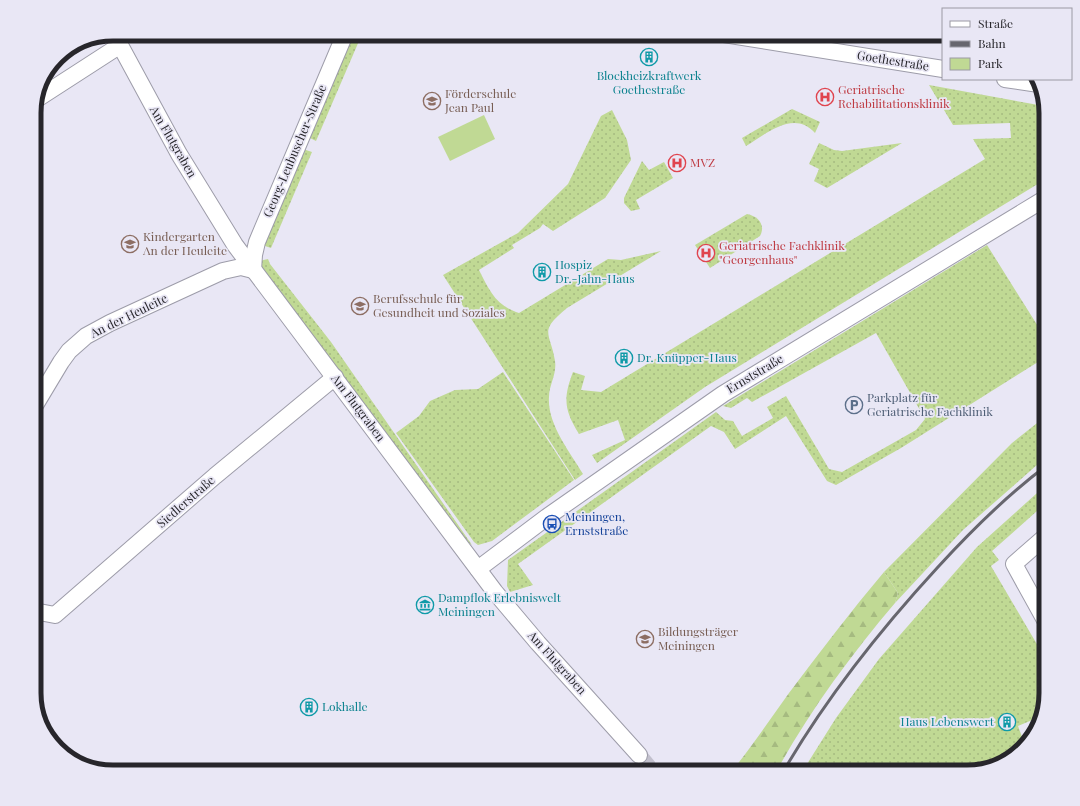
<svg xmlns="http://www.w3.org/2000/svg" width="1080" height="806" font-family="'Playfair Display',serif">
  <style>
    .green { fill: url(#green-dots) }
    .forest { fill: url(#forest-firs) }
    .pitch { fill: #c0d994 }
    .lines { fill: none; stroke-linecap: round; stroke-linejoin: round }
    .minor-tunnel { stroke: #c2c0cd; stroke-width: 16; stroke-dasharray: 16 8; stroke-linecap: butt }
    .minor-casing { stroke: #9d9ca9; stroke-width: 18 }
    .minor { stroke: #fff; stroke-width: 16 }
    .rail { stroke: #67666e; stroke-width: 3 }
    .labels { text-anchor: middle; stroke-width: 3.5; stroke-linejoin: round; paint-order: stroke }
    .street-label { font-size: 12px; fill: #27262b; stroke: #e9e7f5 }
    .culture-label { font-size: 12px; fill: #0d838f; stroke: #e9e7f5; text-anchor: start }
    .health-label { font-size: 12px; fill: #be3a42; stroke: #e9e7f5; text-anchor: start }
    .education-label { font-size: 12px; fill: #785e54; stroke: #e9e7f5; text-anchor: start }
    .service-label { font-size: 12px; fill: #4e5e75; stroke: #e9e7f5; text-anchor: start }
    .transit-label { font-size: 12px; fill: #164399; stroke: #e9e7f5; text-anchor: start }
    .rim { fill: none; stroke: #27262b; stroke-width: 5 }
  </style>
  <defs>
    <pattern id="green-dots" width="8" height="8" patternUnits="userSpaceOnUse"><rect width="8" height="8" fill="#c0d994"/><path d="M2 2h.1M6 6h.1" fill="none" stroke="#a5ba80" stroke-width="1.8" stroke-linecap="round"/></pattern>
    <pattern id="forest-firs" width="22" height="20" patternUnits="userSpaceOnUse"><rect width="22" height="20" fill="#c0d994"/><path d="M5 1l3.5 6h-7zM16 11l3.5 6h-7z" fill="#a5ba80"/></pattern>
  </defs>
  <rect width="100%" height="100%" fill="#e9e7f5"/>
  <g class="green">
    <polygon points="353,34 362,34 316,141 308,137"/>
    <path d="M 929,85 L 1044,106 L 1046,113 L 1046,179 L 705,387 L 597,463 L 592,455 L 625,440 L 618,420 L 579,434 C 564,410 563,398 573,372 L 585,376 L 581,390 L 601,392 L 985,159 L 973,139 L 1011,138 L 1010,123 L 953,125 Z"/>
    <path d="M 792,109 L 820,122 L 815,133 C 794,109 766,134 746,146 L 742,138 Z"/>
    <path d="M 612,110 L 627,140 L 631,160 L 605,198 L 553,231 L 543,224 L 540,228 L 512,245 L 514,248 L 479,270 C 489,290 496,306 519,313 L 608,259 L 621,260 L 661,251 L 567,308 C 538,332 550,331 555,361 C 557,374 549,385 549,397 C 547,424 570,452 583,474 L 575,480 L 443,275 L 518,233 L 568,184 L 601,116 Z"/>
    <polygon points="819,143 834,150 842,151 902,143 827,188 814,181 819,169 809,164"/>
    <polygon points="303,149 312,152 271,248 262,245"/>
    <polygon points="642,161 649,170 664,162 673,178 636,200 640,209 631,211 624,203 624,198"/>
    <path d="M 747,214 C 758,216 766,225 760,236 L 710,268 L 695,245 Z"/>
    <polygon points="987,245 1046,339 1046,357 901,448 836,485 827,481 786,416 735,449 724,432 711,426 518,564 533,585 510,592 507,586 508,560 716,412 725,420 733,421 742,436 773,418 767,407 786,396 829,469 842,472 916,430 925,419 876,333 752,402 747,398 731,408 723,406"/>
    <polygon points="268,259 270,264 331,342 472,545 460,537 266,278 259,261"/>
    <polygon points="503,372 574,480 492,541 478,545 474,542 396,433 419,416 430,401 455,390 478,389"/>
    <polygon points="1046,416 1046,457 963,530 895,603 898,593 884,572 1012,443"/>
    <polygon points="1046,485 1046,503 992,551 999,560 991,566 1038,646 1046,642 1046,693 1037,718 1018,726 1025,745 1002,764 967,772 802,772 836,718 879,659 977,547"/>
  </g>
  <path class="forest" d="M 884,572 L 898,593 L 895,603 C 850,656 809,712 776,772 L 731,772 C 752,747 770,719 789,693 C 820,652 851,611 884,572 Z"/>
  <polygon class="pitch" points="484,115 495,139 450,161 438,137"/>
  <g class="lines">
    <polyline class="minor-tunnel" points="639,755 653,772"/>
    <defs>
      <g id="minor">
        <polyline points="114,34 179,154 235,245 495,592 538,643 639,755"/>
        <polyline points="724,34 943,69"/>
        <polyline points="1005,79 1039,84"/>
        <polyline points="37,99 119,46"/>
        <polyline points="253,270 254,255 257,242 345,34"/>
        <polyline points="34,407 61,362 69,351 86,336 110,323 223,271 241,267 253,270"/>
        <polyline points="1046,536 1014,564 1046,622"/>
        <polyline points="478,569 547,517 723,394 1046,198"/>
        <polyline points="34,611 55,615 215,476 335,377"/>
      </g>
    </defs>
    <use href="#minor" class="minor-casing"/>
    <use href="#minor" class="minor"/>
    <path class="rail" d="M 783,772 C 826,698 880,630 938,567 C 971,531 1006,496 1046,466"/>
  </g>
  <defs>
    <symbol id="building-ring" viewBox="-11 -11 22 22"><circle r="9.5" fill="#e9e7f5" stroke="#0f9aa8" stroke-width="1.5"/><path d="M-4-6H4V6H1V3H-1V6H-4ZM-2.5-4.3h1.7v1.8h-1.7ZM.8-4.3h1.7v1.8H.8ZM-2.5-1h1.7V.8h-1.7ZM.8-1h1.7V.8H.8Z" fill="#0f9aa8"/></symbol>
    <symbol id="hospital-ring" viewBox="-11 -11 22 22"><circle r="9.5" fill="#e9e7f5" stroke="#e0444e" stroke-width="1.5"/><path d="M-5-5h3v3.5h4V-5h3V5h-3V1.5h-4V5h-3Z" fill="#e0444e"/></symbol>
    <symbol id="school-ring" viewBox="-11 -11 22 22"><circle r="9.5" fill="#e9e7f5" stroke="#8d6e63" stroke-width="1.5"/><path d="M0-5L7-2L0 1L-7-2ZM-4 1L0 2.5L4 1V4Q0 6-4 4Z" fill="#8d6e63"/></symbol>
    <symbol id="parking-ring" viewBox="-11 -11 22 22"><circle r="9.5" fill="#e9e7f5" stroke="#5c6f8a" stroke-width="1.5"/><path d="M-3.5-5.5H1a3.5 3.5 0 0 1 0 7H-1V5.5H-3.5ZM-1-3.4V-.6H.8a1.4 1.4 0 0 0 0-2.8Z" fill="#5c6f8a"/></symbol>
    <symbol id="bus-ring" viewBox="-11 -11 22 22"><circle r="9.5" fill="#e9e7f5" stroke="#1a4fb4" stroke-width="1.5"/><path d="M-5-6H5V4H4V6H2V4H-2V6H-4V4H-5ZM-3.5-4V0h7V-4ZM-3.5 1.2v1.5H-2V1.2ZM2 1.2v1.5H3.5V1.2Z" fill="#1a4fb4"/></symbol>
    <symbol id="museum-ring" viewBox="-11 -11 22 22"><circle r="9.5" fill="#e9e7f5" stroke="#0f9aa8" stroke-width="1.5"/><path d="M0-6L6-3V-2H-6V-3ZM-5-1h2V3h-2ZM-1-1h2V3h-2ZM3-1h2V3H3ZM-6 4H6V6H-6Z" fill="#0f9aa8"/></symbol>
  </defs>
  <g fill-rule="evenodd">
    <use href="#building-ring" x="639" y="47" width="20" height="20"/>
    <use href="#hospital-ring" x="815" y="87" width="20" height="20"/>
    <use href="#school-ring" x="422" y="91" width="20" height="20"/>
    <use href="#hospital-ring" x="667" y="153" width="20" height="20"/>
    <use href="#school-ring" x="120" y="234" width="20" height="20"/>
    <use href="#hospital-ring" x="696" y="243" width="20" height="20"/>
    <use href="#building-ring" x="532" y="262" width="20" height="20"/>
    <use href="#school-ring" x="350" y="296" width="20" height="20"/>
    <use href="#building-ring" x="614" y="348" width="20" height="20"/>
    <use href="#parking-ring" x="844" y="395" width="20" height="20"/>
    <use href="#bus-ring" x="542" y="514" width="20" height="20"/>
    <use href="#museum-ring" x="415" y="595" width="20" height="20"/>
    <use href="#school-ring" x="635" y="629" width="20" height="20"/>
    <use href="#building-ring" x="299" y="697" width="20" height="20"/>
    <use href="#building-ring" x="997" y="712" width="20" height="20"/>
  </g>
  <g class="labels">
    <g class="street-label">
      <text transform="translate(893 61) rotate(9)" y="4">Goethestraße</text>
      <text transform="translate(173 142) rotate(60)" y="4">Am Flutgraben</text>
      <text transform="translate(295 151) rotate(-67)" y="4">Georg-Leubuscher-Straße</text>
      <text transform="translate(129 316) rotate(-26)" y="4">An der Heuleite</text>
      <text transform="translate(755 374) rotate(-31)" y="4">Ernststraße</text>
      <text transform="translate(358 408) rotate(53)" y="4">Am Flutgraben</text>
      <text transform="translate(186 502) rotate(-41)" y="4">Siedlerstraße</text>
      <text transform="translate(557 663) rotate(48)" y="4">Am Flutgraben</text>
    </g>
    <g class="culture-label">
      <text x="649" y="80" text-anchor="middle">Blockheizkraftwerk<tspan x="649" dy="14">Goethestraße</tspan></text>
      <text x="555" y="269">Hospiz<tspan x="555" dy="14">Dr.-Jahn-Haus</tspan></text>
      <text x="637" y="362">Dr. Knüpper-Haus</text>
      <text x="438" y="602">Dampflok Erlebniswelt<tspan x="438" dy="14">Meiningen</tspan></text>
      <text x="322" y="711">Lokhalle</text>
      <text x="994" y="726" text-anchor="end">Haus Lebenswert</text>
    </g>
    <g class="health-label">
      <text x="838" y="94">Geriatrische<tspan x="838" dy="14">Rehabilitationsklinik</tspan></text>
      <text x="690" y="167">MVZ</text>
      <text x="719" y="250">Geriatrische Fachklinik<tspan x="719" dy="14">"Georgenhaus"</tspan></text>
    </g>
    <g class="education-label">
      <text x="445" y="98">Förderschule<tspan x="445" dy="14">Jean Paul</tspan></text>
      <text x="143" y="241">Kindergarten<tspan x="143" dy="14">An der Heuleite</tspan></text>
      <text x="373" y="303">Berufsschule für<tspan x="373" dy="14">Gesundheit und Soziales</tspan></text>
      <text x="658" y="636">Bildungsträger<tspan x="658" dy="14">Meiningen</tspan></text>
    </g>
    <g class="service-label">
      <text x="867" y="402">Parkplatz für<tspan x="867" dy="14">Geriatrische Fachklinik</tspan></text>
    </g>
    <g class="transit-label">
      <text x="565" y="521">Meiningen,<tspan x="565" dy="14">Ernststraße</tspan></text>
    </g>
  </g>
  <path d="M0 0H1080V806H0ZM113 41H967A72 72 0 0 1 1039 113V693A72 72 0 0 1 967 765H113A72 72 0 0 1 41 693V113A72 72 0 0 1 113 41Z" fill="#e9e7f5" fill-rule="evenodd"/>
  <path class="rim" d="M113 41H967A72 72 0 0 1 1039 113V693A72 72 0 0 1 967 765H113A72 72 0 0 1 41 693V113A72 72 0 0 1 113 41Z"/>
  <rect x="942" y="8" width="130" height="72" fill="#e9e7f5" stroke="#9b9aa4"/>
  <rect x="950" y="21" width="20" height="6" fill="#ffffff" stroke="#9b9aa4"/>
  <text x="978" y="28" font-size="12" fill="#27262b">Straße</text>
  <rect x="950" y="41" width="20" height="6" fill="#67666e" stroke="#9b9aa4"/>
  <text x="978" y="48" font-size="12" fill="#27262b">Bahn</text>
  <rect x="950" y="58" width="20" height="12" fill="#c0d994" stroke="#9b9aa4"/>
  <text x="978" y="68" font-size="12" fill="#27262b">Park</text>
</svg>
